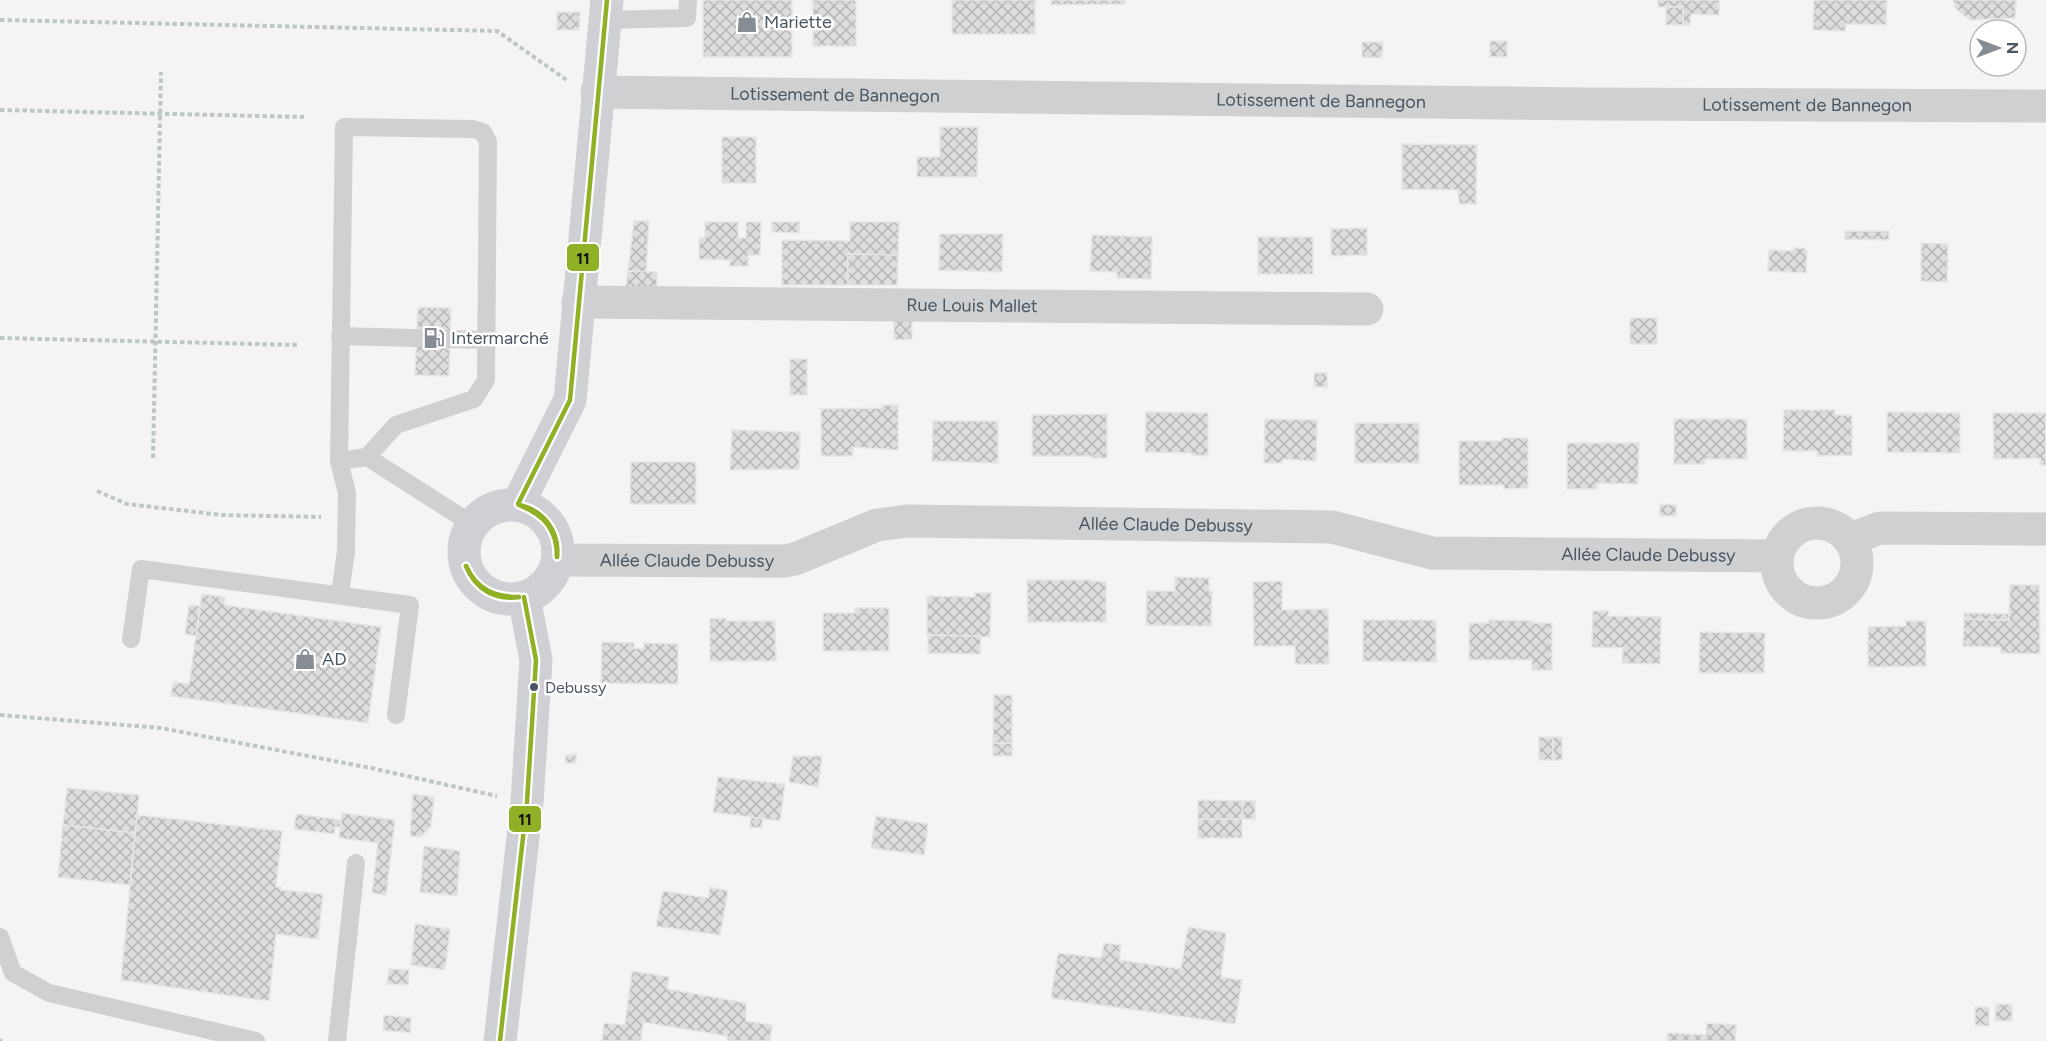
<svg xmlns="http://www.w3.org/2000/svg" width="2046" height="1041" font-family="Figtree,sans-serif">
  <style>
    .building { fill: url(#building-cross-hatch); stroke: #e5e6e7; stroke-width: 1.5 }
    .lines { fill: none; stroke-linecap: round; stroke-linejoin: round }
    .path { stroke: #bcc7c4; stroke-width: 4; stroke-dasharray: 4.5 3; stroke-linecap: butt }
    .lane { stroke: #ced0d2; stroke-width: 18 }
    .street { stroke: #ced0d2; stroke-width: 33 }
    .secondary { stroke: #ced0d4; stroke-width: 33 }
    .bus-1-casing { stroke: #fff; stroke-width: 9 }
    .bus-1 { stroke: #90b026; stroke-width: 4.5 }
    .bus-dot { fill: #4a5661; stroke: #fff; stroke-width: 2 }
    .labels { text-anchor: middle; stroke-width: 5; stroke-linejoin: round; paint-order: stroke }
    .bus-label { font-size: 16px; fill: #4a5661; stroke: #fff; text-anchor: start }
    .poi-label { font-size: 18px; fill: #4a5661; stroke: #fff; text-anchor: start }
    .street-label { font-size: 18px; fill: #4a5661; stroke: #fff }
    .line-badge { stroke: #fff; stroke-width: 2 }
    .pale-badge-label { font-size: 16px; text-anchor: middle; font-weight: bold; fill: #111 }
  </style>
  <defs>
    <pattern id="building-cross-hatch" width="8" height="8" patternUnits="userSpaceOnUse" patternTransform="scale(1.5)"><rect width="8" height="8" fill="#ddddde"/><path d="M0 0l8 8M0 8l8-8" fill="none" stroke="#b5b6b7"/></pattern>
  </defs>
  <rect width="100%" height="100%" fill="#f4f4f4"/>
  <g class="building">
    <rect x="703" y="0" width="89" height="57"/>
    <rect x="813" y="0" width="43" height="46"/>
    <rect x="952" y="0" width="83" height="34"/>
    <polygon points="1051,0 1125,0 1125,4 1051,5"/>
    <polygon points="1658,0 1719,0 1719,15 1691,14 1690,26 1683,25 1683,7 1658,7"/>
    <polygon points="1814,0 1887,0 1886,25 1846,24 1845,31 1813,30"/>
    <polygon points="1953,0 2016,0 2015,18 1970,20 1956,9"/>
    <rect x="1666" y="7" width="17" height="18"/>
    <polygon points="557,12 580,12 579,30 557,30"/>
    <rect x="1490" y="41" width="17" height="16"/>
    <polygon points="1362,42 1383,42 1382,58 1362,57"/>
    <polygon points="940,127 978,127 977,177 917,177 917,157 940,157"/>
    <rect x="722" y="137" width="34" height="46"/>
    <polygon points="1402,144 1477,145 1476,204 1459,204 1458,190 1402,189"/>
    <polygon points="634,221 649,221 646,272 628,271"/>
    <polygon points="705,222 738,222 738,238 746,238 746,222 761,222 760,255 748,255 748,266 730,266 730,260 699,259 699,238 705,238"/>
    <polygon points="772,222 800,222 799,233 772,232"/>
    <polygon points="850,222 899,222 898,255 848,254 848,285 782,285 782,240 850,241"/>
    <polygon points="1367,228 1367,255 1331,256 1331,229"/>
    <polygon points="1845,231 1889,231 1889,240 1845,239"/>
    <polygon points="940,234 1003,234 1002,272 939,270"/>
    <polygon points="1092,235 1152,237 1151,279 1117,278 1117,272 1090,271"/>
    <rect x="1258" y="237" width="55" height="37"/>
    <polygon points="1921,243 1948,244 1947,282 1921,281"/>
    <polygon points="1794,248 1804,248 1807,251 1806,273 1768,271 1769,250 1793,251"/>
    <polygon points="848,254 898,255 897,285 848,285"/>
    <polygon points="628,271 657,272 657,292 625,292"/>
    <polygon points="418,307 451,308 449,376 415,375"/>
    <polygon points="894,313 912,313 912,339 894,340"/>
    <rect x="1630" y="318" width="27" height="26"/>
    <rect x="790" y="359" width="17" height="36"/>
    <rect x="1314" y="373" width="13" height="14"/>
    <polygon points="882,405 898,405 898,450 853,447 853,456 821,456 821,409 882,408"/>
    <polygon points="1784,410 1835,410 1835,415 1852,415 1852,455 1817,456 1817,451 1783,451"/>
    <polygon points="1146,412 1208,413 1208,456 1192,455 1192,453 1145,452"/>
    <polygon points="1887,412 1960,413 1960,453 1887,452"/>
    <polygon points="1993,413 2046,413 2046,465 2040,465 2040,458 1994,459"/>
    <polygon points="1107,414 1107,458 1092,458 1092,456 1032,456 1032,415"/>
    <polygon points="1265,419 1317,420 1316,461 1283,459 1282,463 1264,463"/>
    <polygon points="1674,419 1747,419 1747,459 1705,459 1705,464 1674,464"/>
    <polygon points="933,421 998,421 998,463 932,461"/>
    <rect x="1355" y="423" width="64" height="40"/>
    <polygon points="732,430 800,432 799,469 730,470"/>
    <polygon points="1502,438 1528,438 1528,488 1504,489 1504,485 1459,485 1459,441 1502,441"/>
    <polygon points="1567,443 1639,443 1638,484 1597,483 1597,489 1567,489"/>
    <polygon points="631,462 696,462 696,504 630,504"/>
    <polygon points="1660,504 1676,505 1676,516 1660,516"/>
    <polygon points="1175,577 1209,578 1209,591 1212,591 1211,626 1146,625 1147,591 1175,591"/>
    <polygon points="1027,580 1091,580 1092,581 1106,582 1106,622 1028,622"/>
    <polygon points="1282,581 1282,610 1328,609 1329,664 1295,664 1295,646 1254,646 1253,582"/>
    <polygon points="2010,585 2039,585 2040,654 2001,653 2001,647 1963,646 1964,619 2009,620"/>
    <polygon points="975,593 991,593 990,637 927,635 927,596 975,597"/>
    <polygon points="202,594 225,597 224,605 381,627 368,723 171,696 173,682 189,684"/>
    <polygon points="189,605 200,606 196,636 185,634"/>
    <polygon points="855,608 889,608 889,651 823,651 823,613 855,613"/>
    <polygon points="1593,611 1609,611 1608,616 1661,617 1660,664 1622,663 1623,648 1592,647"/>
    <polygon points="1964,613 2009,614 2009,620 1964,619"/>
    <polygon points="726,618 726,621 775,621 776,661 710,661 710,619"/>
    <polygon points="1363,620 1436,620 1436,662 1363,661"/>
    <polygon points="1489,620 1533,621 1533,623 1552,623 1552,670 1532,670 1532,660 1469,660 1469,623 1489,623"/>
    <polygon points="1906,621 1926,621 1926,666 1868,667 1868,627 1906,626"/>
    <polygon points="1700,632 1765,633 1764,673 1699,673"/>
    <polygon points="928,635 981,636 980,654 928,653"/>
    <polygon points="602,642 634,643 634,648 644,649 644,643 678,644 678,684 601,683"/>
    <polygon points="994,695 1012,695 1012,743 993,743"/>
    <rect x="1539" y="737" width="14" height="23"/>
    <rect x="1553" y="737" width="9" height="23"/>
    <rect x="993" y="743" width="19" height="13"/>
    <polygon points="576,754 576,763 565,763 566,755"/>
    <polygon points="793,756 822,756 818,787 789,782"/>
    <polygon points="718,777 785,784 780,821 713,812"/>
    <polygon points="67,788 139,795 135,833 63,825"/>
    <polygon points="413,794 434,797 431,826 421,837 410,836"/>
    <polygon points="1198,800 1243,801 1242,819 1198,819"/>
    <polygon points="1243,801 1255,801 1255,819 1242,819"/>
    <polygon points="342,813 395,820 386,895 372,893 378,843 339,838"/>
    <polygon points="296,814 341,820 340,827 335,827 334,834 294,829"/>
    <polygon points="137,815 282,831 276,887 281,887 281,890 323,894 318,939 276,934 269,1001 121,980"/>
    <polygon points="876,816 928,824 924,855 871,848"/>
    <polygon points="751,817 763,819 761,828 750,827"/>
    <rect x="1198" y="819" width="44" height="19"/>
    <polygon points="63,825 135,833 130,885 58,877"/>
    <polygon points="424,846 460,851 457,896 420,892"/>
    <polygon points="710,887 728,891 720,935 656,926 663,891 708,898"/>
    <polygon points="415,924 450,929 445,970 411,965"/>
    <polygon points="1188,927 1226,933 1221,977 1242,980 1235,1024 1051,998 1058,953 1101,958 1104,943 1121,945 1119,960 1181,969"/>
    <polygon points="389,969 409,970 408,985 387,984"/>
    <polygon points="632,971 669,977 667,989 746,1003 746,1021 772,1025 770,1041 727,1041 727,1036 643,1022 641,1041 602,1041 604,1023 625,1025"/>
    <polygon points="1996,1004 2012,1004 2012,1021 1995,1021"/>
    <polygon points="1975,1007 1989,1007 1989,1026 1975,1025"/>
    <polygon points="384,1015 411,1018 410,1033 383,1030"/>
    <polygon points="1707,1023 1736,1025 1735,1041 1667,1041 1667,1033 1706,1035"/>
  </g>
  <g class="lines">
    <g class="path">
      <polyline points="0,20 497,31 568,81"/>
      <polyline points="0,110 304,117"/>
      <polyline points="0,338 299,345"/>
      <polyline points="153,458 161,72"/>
      <polyline points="97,491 127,504 222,515 321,517"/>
      <polyline points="0,715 161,728 371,768 497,796"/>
      <polyline points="0,1040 2,1041"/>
    </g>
    <g class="lane">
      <polyline points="605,20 687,18 688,0"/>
      <polyline points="340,336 486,340"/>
      <polyline points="339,461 367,457 472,524"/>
      <polyline points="340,595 346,551 347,493 339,461 344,127 473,129 483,132 488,142 486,380 474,399 396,425 367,457"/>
      <polyline points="131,639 141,569 410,605 396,715"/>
      <polyline points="0,937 13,973 49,993 256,1041"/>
      <polyline points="337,1041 356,863"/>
    </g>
    <g class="street">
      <path id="s1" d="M 597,92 L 1588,104 L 2046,106"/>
      <path id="s2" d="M 578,302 L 1367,309"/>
      <circle cx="1817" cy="563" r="40"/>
      <polyline points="1850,539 1880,528 2046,529"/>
      <path id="s3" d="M 558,560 L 784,561 L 795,559 L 877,525 L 907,521 L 1332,527 L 1432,553 L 1777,556"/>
    </g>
    <g class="secondary">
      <polyline points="518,504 570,400 607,0"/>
      <circle cx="511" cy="552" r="47"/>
      <polyline points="500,1041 527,802 536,660 524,597"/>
    </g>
    <defs>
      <g id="bus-1">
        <polyline points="518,504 570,400 607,0"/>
        <path d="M 519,505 C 543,510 560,531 557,557"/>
        <path d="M 519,505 C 544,515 557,529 557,557"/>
        <path d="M 466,566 C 477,590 495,597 519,597"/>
        <path d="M 466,566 C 475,589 495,601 519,597"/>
        <polyline points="500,1041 527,802 536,660 524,597"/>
      </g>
    </defs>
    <use href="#bus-1" class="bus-1-casing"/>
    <use href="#bus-1" class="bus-1"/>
  </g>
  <defs>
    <symbol id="shop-bare" viewBox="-9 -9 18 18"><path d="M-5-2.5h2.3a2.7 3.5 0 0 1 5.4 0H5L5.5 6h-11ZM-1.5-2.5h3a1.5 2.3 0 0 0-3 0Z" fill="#868d94" stroke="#fff" stroke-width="2.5" paint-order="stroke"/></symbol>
    <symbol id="fuel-bare" viewBox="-9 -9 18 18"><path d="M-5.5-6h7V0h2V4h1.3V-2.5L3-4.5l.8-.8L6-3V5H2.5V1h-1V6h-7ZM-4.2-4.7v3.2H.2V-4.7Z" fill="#868d94" stroke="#fff" stroke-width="2.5" paint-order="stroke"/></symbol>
  </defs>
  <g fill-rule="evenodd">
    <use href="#shop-bare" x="732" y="7" width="30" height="30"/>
    <use href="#fuel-bare" x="419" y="323" width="30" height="30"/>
    <use href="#shop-bare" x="290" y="644" width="30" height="30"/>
  </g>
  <circle class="bus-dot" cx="534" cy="687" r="5"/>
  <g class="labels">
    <g class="bus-label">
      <text x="545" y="693">Debussy</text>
    </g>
    <g class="poi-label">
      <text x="764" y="28">Mariette</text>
      <text x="451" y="344">Intermarché</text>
      <text x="322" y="665">AD</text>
    </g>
    <g class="street-label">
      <text dy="6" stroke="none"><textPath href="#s1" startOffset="238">Lotissement de Bannegon</textPath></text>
      <text dy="6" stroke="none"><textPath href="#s1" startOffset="724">Lotissement de Bannegon</textPath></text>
      <text dy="6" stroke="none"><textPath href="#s1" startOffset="1210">Lotissement de Bannegon</textPath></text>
      <text dy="6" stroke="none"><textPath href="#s2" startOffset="394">Rue Louis Mallet</textPath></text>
      <text dy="6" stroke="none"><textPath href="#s3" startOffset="615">Allée Claude Debussy</textPath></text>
      <text dy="6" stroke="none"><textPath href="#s3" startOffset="1101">Allée Claude Debussy</textPath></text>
      <text dy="6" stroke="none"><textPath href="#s3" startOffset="129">Allée Claude Debussy</textPath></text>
    </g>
  </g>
  <g class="line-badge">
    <rect x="566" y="243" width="34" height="29" rx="6" fill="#90b026"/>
    <rect x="508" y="805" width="34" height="28" rx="6" fill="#90b026"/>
  </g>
  <g class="pale-badge-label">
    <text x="583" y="264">11</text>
    <text x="525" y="825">11</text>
  </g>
  <g transform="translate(1998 48) rotate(90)"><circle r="28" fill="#ffffff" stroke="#b7bbc0" stroke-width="1.5"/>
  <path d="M0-4.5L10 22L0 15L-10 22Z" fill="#868d94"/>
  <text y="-9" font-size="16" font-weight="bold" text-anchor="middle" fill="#4a5661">N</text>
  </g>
</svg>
